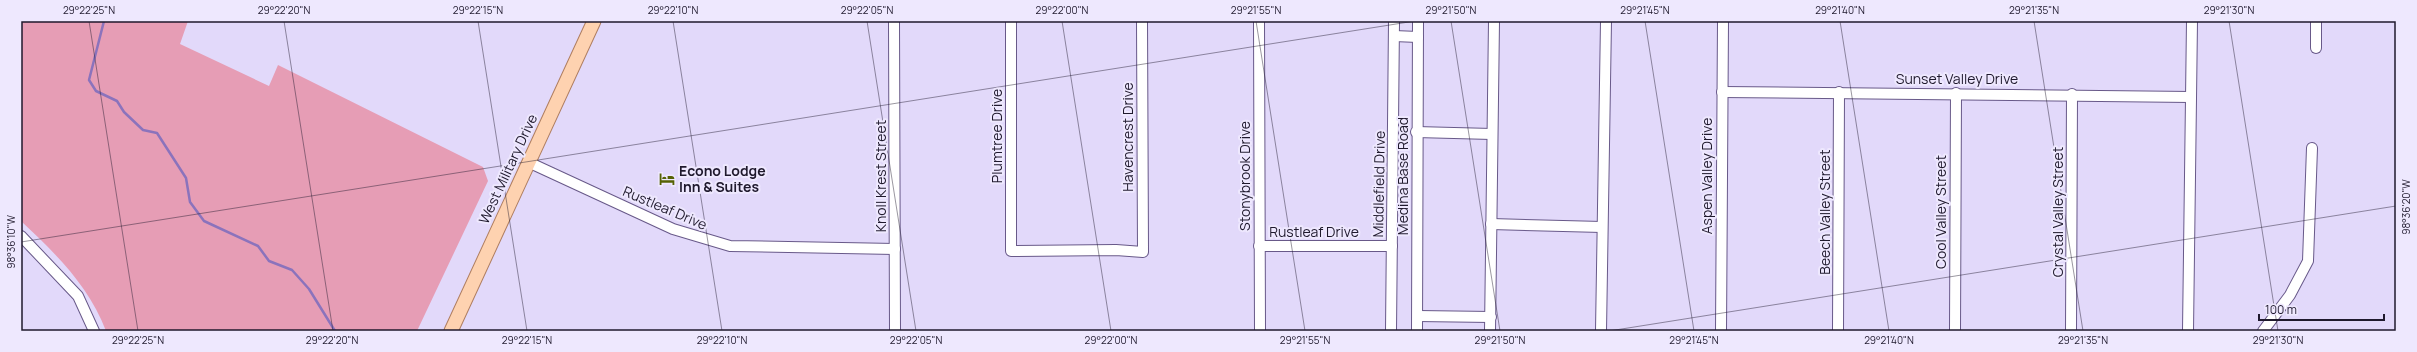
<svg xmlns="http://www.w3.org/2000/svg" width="2417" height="352" font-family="Manrope,sans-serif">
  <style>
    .green { fill: #e69db5 }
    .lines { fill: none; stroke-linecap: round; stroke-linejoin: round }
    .stream { stroke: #8b73bc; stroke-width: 2.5 }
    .minor-casing { stroke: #685989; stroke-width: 12 }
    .major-casing { stroke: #af7e60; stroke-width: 15 }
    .minor { stroke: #fff; stroke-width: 10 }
    .major { stroke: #fed2b0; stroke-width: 13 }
    .ticks { fill: none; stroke: #1f192d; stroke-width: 1; stroke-opacity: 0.45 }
    .labels { text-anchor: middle; stroke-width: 4; stroke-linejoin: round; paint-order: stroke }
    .street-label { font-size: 14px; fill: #1f192d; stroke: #eee8fe }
    .poi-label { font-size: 14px; font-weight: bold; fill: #1f192d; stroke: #eee8fe; text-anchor: start }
    .neatline { fill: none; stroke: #1f192d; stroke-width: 1.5 }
    .ticks-label { font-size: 10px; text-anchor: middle; fill: #1f192d }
  </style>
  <rect width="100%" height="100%" fill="#e2d9fa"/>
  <path class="green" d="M 21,21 L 188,21 L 180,44 L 269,86 L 278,65 L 483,167 L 488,181 L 417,331 L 106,331 C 89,286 56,254 21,221 Z"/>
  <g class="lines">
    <polyline class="stream" points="104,21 89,80 96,91 117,101 124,112 143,130 157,133 186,178 190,202 204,221 258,246 269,261 292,270 309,289 335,331"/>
    <defs>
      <g id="minor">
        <polyline points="894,21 895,331"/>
        <polyline points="1011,21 1011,251 1116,250 1143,252 1142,21"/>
        <polyline points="1259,21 1260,331"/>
        <polyline points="1394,36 1418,37"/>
        <polyline points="2316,48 2316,21"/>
        <polyline points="1722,92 2191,97"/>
        <polyline points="1416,132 1492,134"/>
        <polyline points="528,162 673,229 730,246 895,249"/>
        <polyline points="1491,224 1602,227"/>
        <polyline points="21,236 78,296 94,331"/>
        <polyline points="1259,246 1392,246"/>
        <polyline points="1418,316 1491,317"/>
        <polyline points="1391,331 1394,21"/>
        <polyline points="1417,331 1418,21"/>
        <polyline points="1490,331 1494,21"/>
        <polyline points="1601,331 1606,21"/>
        <polyline points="1721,331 1723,21"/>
        <polyline points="1838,331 1839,92"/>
        <polyline points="1955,331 1956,93"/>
        <polyline points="2071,331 2072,94"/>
        <polyline points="2188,331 2192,21"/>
        <polyline points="2263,331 2290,295 2308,261 2312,148"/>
      </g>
      <polyline id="major" points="451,331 594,21"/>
    </defs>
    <use href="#minor" class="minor-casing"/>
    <use href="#major" class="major-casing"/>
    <use href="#minor" class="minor"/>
    <use href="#major" class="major"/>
  </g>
  <path class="ticks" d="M 89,21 L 138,331M 284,21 L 333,331M 478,21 L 527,331M 673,21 L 722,331M 867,21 L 916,331M 1062,21 L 1111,331M 1256,21 L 1305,331M 1451,21 L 1500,331M 1645,21 L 1694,331M 1840,21 L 1889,331M 2034,21 L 2083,331M 2229,21 L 2278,331M 21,242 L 1415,21M 1609,331 L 2396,206"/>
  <defs>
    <symbol id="hotel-bare" viewBox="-9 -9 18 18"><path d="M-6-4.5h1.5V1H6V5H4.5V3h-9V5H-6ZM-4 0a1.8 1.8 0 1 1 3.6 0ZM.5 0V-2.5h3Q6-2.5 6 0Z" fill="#566204" stroke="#eee8fe" stroke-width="2.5" paint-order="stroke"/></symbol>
  </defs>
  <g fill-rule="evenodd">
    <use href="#hotel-bare" x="656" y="168" width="22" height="22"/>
  </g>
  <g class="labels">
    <g class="street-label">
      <text x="1957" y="84">Sunset Valley Drive</text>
      <text transform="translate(997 136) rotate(-90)" y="5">Plumtree Drive</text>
      <text transform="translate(1128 137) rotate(-90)" y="5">Havencrest Drive</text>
      <text transform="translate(508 169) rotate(-65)" y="5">West Military Drive</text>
      <text transform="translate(881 176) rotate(-90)" y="5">Knoll Krest Street</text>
      <text transform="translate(1245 176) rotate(-90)" y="5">Stonybrook Drive</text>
      <text transform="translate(1403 176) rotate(-90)" y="5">Medina Base Road</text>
      <text transform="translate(1707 176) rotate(-90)" y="5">Aspen Valley Drive</text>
      <text transform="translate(1379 184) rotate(-89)" y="5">Middlefield Drive</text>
      <text transform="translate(665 208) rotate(23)" y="5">Rustleaf Drive</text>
      <text transform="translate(1825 212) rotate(-90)" y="5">Beech Valley Street</text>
      <text transform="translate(1941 212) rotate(-90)" y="5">Cool Valley Street</text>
      <text transform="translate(2058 212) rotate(-90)" y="5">Crystal Valley Street</text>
      <text x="1314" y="237">Rustleaf Drive</text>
    </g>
    <g class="poi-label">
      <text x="679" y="176">Econo Lodge<tspan x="679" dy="16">Inn &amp; Suites</tspan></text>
    </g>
  </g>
  <rect width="2417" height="352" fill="none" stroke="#eee8fe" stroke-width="44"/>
  <path d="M2259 314v6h125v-6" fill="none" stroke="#1f192d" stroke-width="2"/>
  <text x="2265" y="314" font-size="12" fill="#1f192d" stroke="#eee8fe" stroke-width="3" paint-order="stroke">100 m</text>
  <rect x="22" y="22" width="2373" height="308" class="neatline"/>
  <g class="ticks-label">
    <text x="89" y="14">29°22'25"N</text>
    <text x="284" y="14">29°22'20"N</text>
    <text x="478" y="14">29°22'15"N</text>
    <text x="673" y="14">29°22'10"N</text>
    <text x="867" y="14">29°22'05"N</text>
    <text x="1062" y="14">29°22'00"N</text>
    <text x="1256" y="14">29°21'55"N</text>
    <text x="1451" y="14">29°21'50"N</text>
    <text x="1645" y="14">29°21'45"N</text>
    <text x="1840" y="14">29°21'40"N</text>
    <text x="2034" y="14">29°21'35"N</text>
    <text x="2229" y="14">29°21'30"N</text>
    <text transform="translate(2406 207) rotate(-90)" y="4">98°36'20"W</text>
    <text transform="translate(11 242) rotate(-90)" y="4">98°36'10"W</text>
    <text x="138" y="344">29°22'25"N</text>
    <text x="332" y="344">29°22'20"N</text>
    <text x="527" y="344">29°22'15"N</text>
    <text x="722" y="344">29°22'10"N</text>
    <text x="916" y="344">29°22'05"N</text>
    <text x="1111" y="344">29°22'00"N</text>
    <text x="1305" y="344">29°21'55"N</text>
    <text x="1500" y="344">29°21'50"N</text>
    <text x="1694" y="344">29°21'45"N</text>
    <text x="1889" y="344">29°21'40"N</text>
    <text x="2083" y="344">29°21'35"N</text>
    <text x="2278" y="344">29°21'30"N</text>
  </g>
</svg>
